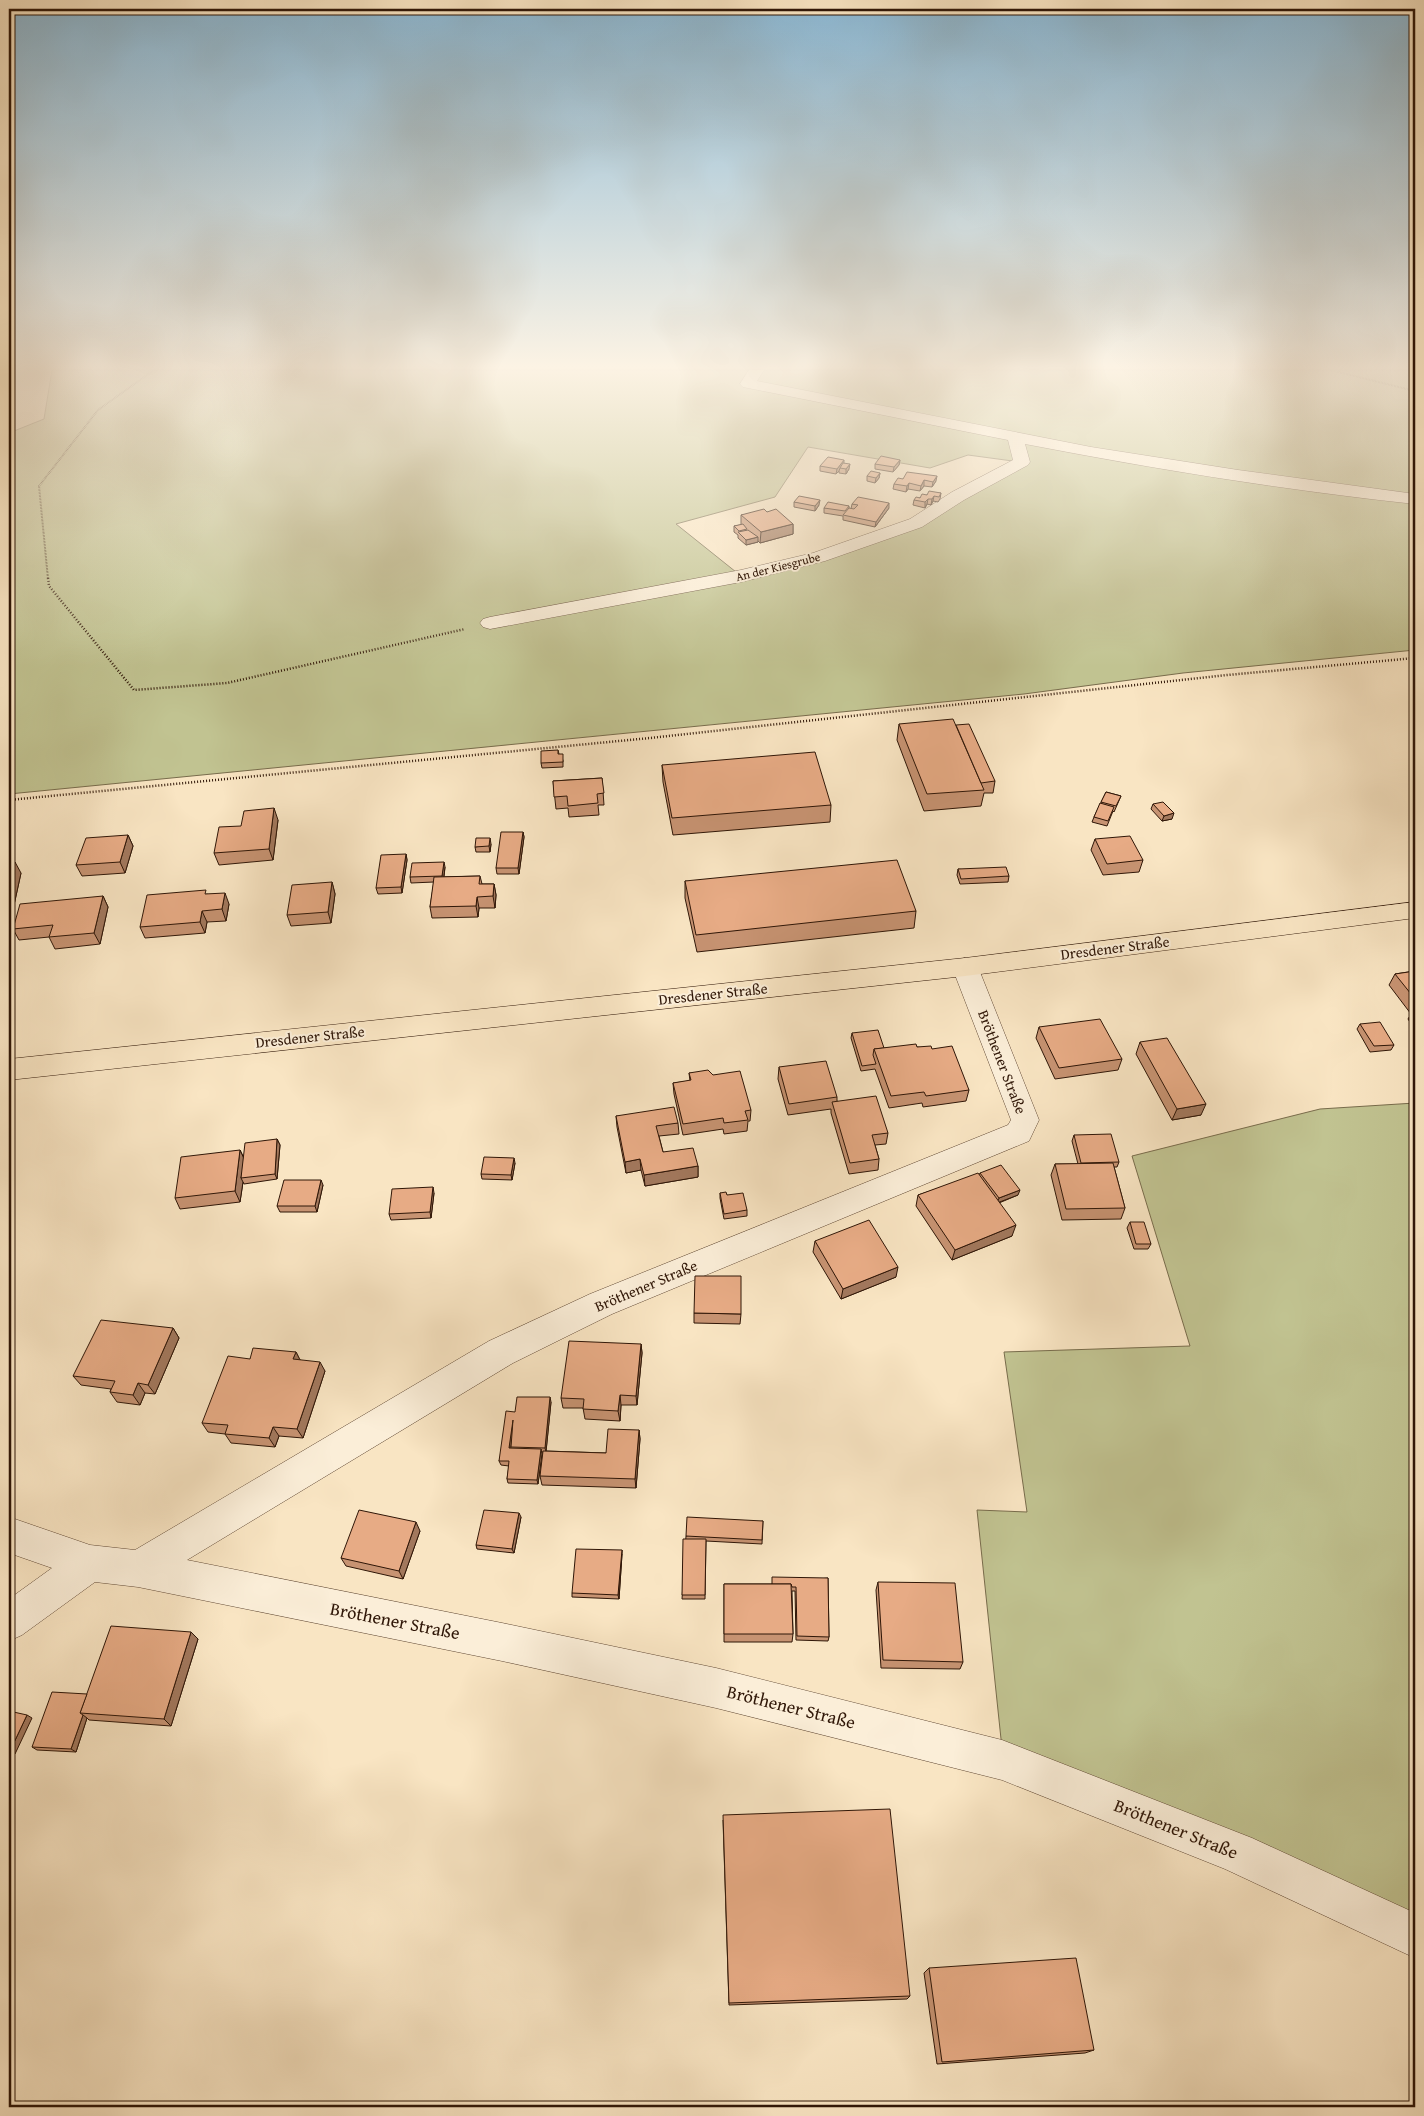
<svg xmlns="http://www.w3.org/2000/svg" width="1424" height="2116" font-family="'Gentium Book Plus',serif">
  <style>
    .green { fill: #c1c391; stroke: #786c4c; fill-rule: evenodd }
    .lines { fill: none; stroke-linecap: round; stroke-linejoin: round }
    .minor-casing { stroke: #624a36; stroke-width: 1 }
    .primary-casing { stroke: #2f1607; stroke-width: 1 }
    .path-far1 { stroke: #2f1607; stroke-width: 2; stroke-dasharray: 0.5 1; stroke-linecap: butt }
    .path { stroke: #2f1607; stroke-width: 2.5; stroke-dasharray: 1 2; stroke-linecap: butt }
    .minor { fill: #fbeed8; fill-rule: evenodd }
    .primary { fill: #f9e5c3; fill-rule: evenodd }
    .wall { fill: #c79372; stroke: #2f1607 }
    .shaded-wall { fill: #a2785d; stroke: #2f1607 }
    .building { fill: #e7ab85; stroke: #2f1607 }
    .labels { text-anchor: middle; stroke-width: 4; stroke-linejoin: round; paint-order: stroke }
    .far-street-label { font-size: 12px; fill: #2f1607; stroke: #fbeed8 }
    .street-label { font-size: 15px; fill: #2f1607; stroke: #fbeed8 }
    .near-street-label { font-size: 18px; fill: #2f1607; stroke: #fbeed8 }
  </style>
  <rect width="100%" height="100%" fill="#f9e5c3"/>
  <filter id="stains"><feTurbulence type="fractalNoise" baseFrequency=".004" numOctaves="4"/><feColorMatrix values="0 0 0 0 .2 0 0 0 0 .09 0 0 0 0 .02 0 0 0 .5 -.17"/></filter>
  <radialGradient id="worn" r=".72"><stop offset=".6" stop-color="#630" stop-opacity="0"/><stop offset="1" stop-color="#630" stop-opacity=".3"/></radialGradient>
  <g class="green">
    <path d="M 52,370 L 1415,370 L 1415,650 L 1183,673 L 1024,694 L 9,794 L 9,433 L 44,419 ZM 808,447 L 930,468 L 968,455 L 1020,462 L 916,523 L 741,576 L 676,524 L 775,497 Z"/>
    <polygon points="1415,1103 1415,1933 1239,1850 1003,1758 977,1510 1027,1512 1004,1352 1190,1346 1132,1156 1320,1109"/>
  </g>
  <g class="lines">
    <defs>
      <g id="minor">
        <path d="M 749,370 L 764,370 L 757,381 L 1091,447 L 1238,470 L 1415,494 L 1415,504 C 1285,490 1154,469 1025,444 L 1030,462 L 1028,465 L 964,500 L 922,527 L 825,561 L 741,582 L 490,629 L 483,627 L 480,623 L 483,619 L 490,617 L 741,570 L 813,553 L 910,519 L 952,492 L 1013,460 L 1008,440 L 743,387 L 740,384 Z"/>
        <polygon points="965,958 974,961 978,967 1039,1120 1029,1141 612,1314 513,1363 187,1560 502,1623 716,1668 1002,1740 1252,1838 1415,1913 1415,1958 1225,1869 1002,1780 716,1708 502,1661 138,1587 95,1582 22,1635 9,1641 9,1599 52,1568 9,1553 9,1517 90,1545 135,1550 489,1341 590,1294 1008,1125 1011,1120 952,967 956,961"/>
      </g>
      <polygon id="primary" points="1415,902 1415,918 965,976 9,1080 9,1059 965,958"/>
    </defs>
    <use href="#minor" class="minor-casing"/>
    <use href="#primary" class="primary-casing"/>
    <g class="path-far1">
      <polyline points="1330,370 1415,391"/>
      <polyline points="48,579 39,486 98,410 154,370"/>
    </g>
    <g class="path">
      <polyline points="48,578 49,586 134,690 227,683 465,629"/>
      <polyline points="9,800 650,738 1227,675 1415,658"/>
    </g>
    <use href="#minor" class="minor"/>
    <use href="#primary" class="primary"/>
  </g>
  <g class="wall">
    <polygon points="900,460 899,465 893,472 875,469 875,464"/>
    <polygon points="844,463 849,469 846,474 839,473 839,471 836,474 820,471 820,466"/>
    <polygon points="880,473 879,478 875,483 867,481 867,476"/>
    <polygon points="903,479 936,481 932,487 924,486 920,491 908,489 906,492 893,489 894,484"/>
    <polygon points="941,493 940,499 938,502 933,501 931,505 927,504 925,508 913,505 914,500 927,495"/>
    <polygon points="794,502 819,505 815,511 794,507"/>
    <polygon points="852,504 889,508 875,527 843,520 843,516 824,513 824,508 849,506 849,508 851,509"/>
    <polygon points="767,512 793,524 793,534 760,543 758,541 758,542 746,545 738,538 738,535 734,532 734,526 741,525 741,515"/>
    <polygon points="899,724 995,781 993,793 984,793 981,806 924,811 897,740"/>
    <polygon points="558,750 559,754 563,760 563,767 542,768 541,763"/>
    <polygon points="662,765 831,805 830,822 673,835 663,782"/>
    <polygon points="602,778 604,805 598,805 599,815 569,817 568,808 556,809 553,781"/>
    <polygon points="1106,792 1121,796 1114,812 1113,811 1107,826 1092,822 1094,817"/>
    <polygon points="1153,804 1172,819 1162,821 1151,809"/>
    <polygon points="278,820 273,860 219,865 214,853"/>
    <polygon points="523,832 524,837 519,874 497,874 496,868"/>
    <polygon points="128,835 133,846 125,873 82,876 76,865"/>
    <polygon points="1095,839 1143,860 1139,872 1103,875 1091,850"/>
    <polygon points="491,844 490,852 476,852 475,847"/>
    <polygon points="406,854 407,860 402,893 378,894 376,888"/>
    <polygon points="9,863 21,873 14,905 9,905"/>
    <polygon points="445,867 444,877 480,876 482,884 494,884 496,895 495,908 479,908 478,917 432,918 430,907 434,882 411,883 410,877"/>
    <polygon points="958,869 1009,876 1008,882 960,884 957,875"/>
    <polygon points="685,881 916,911 914,928 697,952 685,898"/>
    <polygon points="332,882 335,894 331,923 291,926 287,915"/>
    <polygon points="207,894 229,904 226,921 207,922 205,933 145,938 140,927"/>
    <polygon points="103,896 108,907 100,944 55,949 49,937 19,940 13,929"/>
    <polygon points="1415,971 1415,1030 1408,1019 1411,1014 1389,985 1395,974"/>
    <polygon points="1360,1024 1394,1045 1391,1050 1370,1052 1357,1029"/>
    <polygon points="1039,1027 1122,1059 1118,1070 1055,1079 1036,1038"/>
    <polygon points="852,1033 884,1048 917,1047 932,1049 969,1090 966,1101 923,1107 922,1103 889,1108 875,1069 861,1071 851,1038"/>
    <polygon points="1140,1042 1201,1115 1172,1120 1136,1054"/>
    <polygon points="779,1067 837,1097 837,1101 888,1133 886,1144 875,1145 879,1159 878,1170 849,1174 831,1113 831,1109 788,1115 778,1079"/>
    <polygon points="689,1073 713,1075 751,1110 750,1121 748,1121 747,1131 724,1134 723,1129 683,1135 674,1094 673,1083 690,1081"/>
    <polygon points="616,1116 678,1123 679,1134 659,1136 663,1152 698,1166 698,1177 645,1186 641,1170 626,1173 617,1127"/>
    <polygon points="1074,1135 1119,1162 1117,1167 1114,1167 1125,1208 1121,1219 1062,1220 1051,1175 1055,1164 1078,1164 1072,1141"/>
    <polygon points="277,1139 280,1145 277,1179 244,1184 243,1182 240,1202 180,1209 175,1198 240,1150 243,1156"/>
    <polygon points="515,1163 512,1180 482,1179 481,1174"/>
    <polygon points="980,1173 1018,1195 999,1203 1012,1236 952,1260 916,1206 918,1195 979,1175"/>
    <polygon points="323,1185 317,1212 280,1212 277,1206"/>
    <polygon points="434,1193 431,1218 391,1220 389,1214"/>
    <polygon points="720,1193 727,1195 747,1210 747,1216 724,1219 720,1198"/>
    <polygon points="1130,1222 1151,1244 1148,1249 1134,1249 1127,1228"/>
    <polygon points="815,1241 896,1277 841,1299 813,1252"/>
    <polygon points="694,1313 741,1314 740,1324 694,1323"/>
    <polygon points="173,1328 179,1338 155,1394 145,1393 140,1405 117,1402 110,1392 111,1389 81,1385 73,1376"/>
    <polygon points="641,1344 642,1353 637,1405 621,1405 620,1421 585,1419 583,1408 563,1408 561,1398"/>
    <polygon points="296,1352 300,1360 325,1371 303,1438 279,1436 275,1447 231,1443 225,1434 208,1432 202,1423 250,1359"/>
    <polygon points="551,1402 546,1451 606,1453 639,1430 640,1439 636,1488 542,1485 540,1476 543,1452 542,1452 538,1484 508,1483 507,1479 509,1466 501,1465 499,1461 515,1412"/>
    <polygon points="521,1517 514,1553 477,1549 476,1545"/>
    <polygon points="763,1521 762,1544 706,1541 705,1599 682,1599 686,1536"/>
    <polygon points="420,1531 403,1579 346,1566 341,1558"/>
    <polygon points="622,1554 619,1599 572,1597 572,1593"/>
    <polygon points="828,1578 829,1637 828,1641 796,1640 795,1591 792,1591 793,1634 792,1642 724,1642 724,1584 771,1584"/>
    <polygon points="878,1582 963,1662 960,1669 881,1668 876,1590"/>
    <polygon points="191,1632 198,1639 171,1726 89,1720 87,1718 76,1752 37,1750 32,1747 87,1694"/>
    <polygon points="723,1820 910,1996 907,1999 729,2005"/>
    <polygon points="929,1968 1094,2050 1085,2053 937,2064 924,1973"/>
  </g>
  <g class="shaded-wall">
    <polygon points="844,460 844,466 840,468 839,471 836,474 837,469"/>
    <polygon points="900,460 899,465 893,472 894,467"/>
    <polygon points="850,464 849,469 846,474 846,469"/>
    <polygon points="880,473 879,478 875,483 876,478"/>
    <polygon points="937,476 936,481 932,487 933,482"/>
    <polygon points="924,480 924,486 920,491 921,486"/>
    <polygon points="909,483 908,489 906,492 907,486"/>
    <polygon points="934,496 933,501 931,505 932,499"/>
    <polygon points="928,499 927,504 925,508 925,502"/>
    <polygon points="820,500 819,505 815,511 815,506"/>
    <polygon points="889,503 889,508 875,527 876,522"/>
    <polygon points="793,524 793,534 760,543 761,532"/>
    <polygon points="758,537 758,542 746,545 746,540"/>
    <polygon points="274,808 278,820 273,860 269,849"/>
    <polygon points="1174,813 1172,819 1162,821 1164,816"/>
    <polygon points="523,832 524,837 519,874 518,868"/>
    <polygon points="128,835 133,846 125,873 120,862"/>
    <polygon points="490,838 491,844 490,852 489,846"/>
    <polygon points="406,854 407,860 402,893 401,887"/>
    <polygon points="15,862 21,873 14,905 9,896 9,888"/>
    <polygon points="444,862 445,867 443,882 442,876"/>
    <polygon points="332,882 335,894 331,923 328,912"/>
    <polygon points="494,884 496,895 495,908 493,896"/>
    <polygon points="225,893 229,904 226,921 222,909"/>
    <polygon points="103,896 108,907 100,944 94,933"/>
    <polygon points="477,897 479,908 478,917 476,906"/>
    <polygon points="202,911 207,922 205,933 200,922"/>
    <polygon points="1206,1104 1201,1115 1172,1120 1177,1109"/>
    <polygon points="277,1139 280,1145 277,1179 275,1174"/>
    <polygon points="240,1150 245,1161 241,1178 243,1182 240,1202 235,1191"/>
    <polygon points="514,1158 515,1163 512,1180 511,1175"/>
    <polygon points="640,1159 641,1170 626,1173 625,1162"/>
    <polygon points="698,1166 698,1177 645,1186 644,1175"/>
    <polygon points="321,1180 323,1185 317,1212 315,1206"/>
    <polygon points="433,1187 434,1193 431,1218 430,1212"/>
    <polygon points="1020,1190 1018,1195 997,1203 999,1198"/>
    <polygon points="1016,1225 1012,1236 952,1260 955,1250"/>
    <polygon points="898,1267 896,1277 841,1299 843,1289"/>
    <polygon points="173,1328 179,1338 155,1394 148,1385"/>
    <polygon points="641,1344 642,1353 637,1405 636,1396"/>
    <polygon points="296,1352 301,1362 293,1359"/>
    <polygon points="320,1362 325,1371 303,1438 297,1429"/>
    <polygon points="138,1383 145,1393 140,1405 133,1395"/>
    <polygon points="620,1395 621,1405 620,1421 618,1411"/>
    <polygon points="550,1397 551,1402 546,1452 545,1448"/>
    <polygon points="513,1420 514,1425 510,1453 509,1448"/>
    <polygon points="273,1427 279,1436 275,1447 269,1438"/>
    <polygon points="639,1430 640,1439 636,1488 635,1479"/>
    <polygon points="541,1449 542,1454 538,1484 537,1480"/>
    <polygon points="519,1513 521,1517 514,1553 512,1549"/>
    <polygon points="416,1522 420,1531 403,1579 399,1571"/>
    <polygon points="622,1550 622,1554 619,1599 618,1595"/>
    <polygon points="191,1632 198,1639 171,1726 164,1719"/>
    <polygon points="27,1715 32,1718 15,1754 10,1751"/>
    <polygon points="83,1715 87,1718 76,1752 71,1749"/>
  </g>
  <g class="building">
    <polygon points="881,456 900,460 894,467 875,464"/>
    <polygon points="828,457 844,460 837,469 820,466"/>
    <polygon points="843,463 850,464 846,469 840,468"/>
    <polygon points="871,471 880,473 876,478 867,476"/>
    <polygon points="907,472 937,476 933,482 924,480 921,486 909,483 907,486 894,484 898,478 903,479"/>
    <polygon points="929,491 941,493 939,497 934,496 932,499 928,499 925,502 914,500 916,497 920,498 922,494 927,495"/>
    <polygon points="799,496 820,500 815,506 794,502"/>
    <polygon points="858,497 889,503 876,522 843,515 849,508 854,509 858,505 852,504"/>
    <polygon points="828,502 849,506 845,511 824,508"/>
    <polygon points="764,509 767,512 776,509 793,524 761,532 741,515"/>
    <polygon points="743,524 747,529 739,531 734,526"/>
    <polygon points="748,530 758,537 746,540 738,532"/>
    <polygon points="953,719 984,790 927,794 899,724"/>
    <polygon points="969,724 995,781 981,783 956,725"/>
    <polygon points="558,750 558,754 563,754 563,762 541,763 541,751"/>
    <polygon points="815,752 831,805 672,818 662,765"/>
    <polygon points="602,778 604,793 597,794 598,803 568,806 567,796 554,797 553,781"/>
    <polygon points="1106,792 1121,796 1116,806 1101,802"/>
    <polygon points="1163,802 1174,813 1164,816 1153,804"/>
    <polygon points="1100,803 1114,807 1108,821 1094,817"/>
    <polygon points="274,808 269,849 214,853 219,827 241,826 244,811"/>
    <polygon points="501,832 523,832 518,868 496,868"/>
    <polygon points="128,835 120,862 76,865 86,838"/>
    <polygon points="1130,836 1143,860 1107,864 1095,839"/>
    <polygon points="476,838 490,838 489,846 475,847"/>
    <polygon points="406,854 401,887 376,888 381,855"/>
    <polygon points="897,860 916,911 696,935 685,881"/>
    <polygon points="15,862 9,888 9,863"/>
    <polygon points="444,862 442,876 410,877 412,863"/>
    <polygon points="1006,867 1009,876 961,879 958,869"/>
    <polygon points="480,876 479,884 494,884 493,896 477,897 476,906 430,907 434,877"/>
    <polygon points="332,882 328,912 287,915 292,885"/>
    <polygon points="206,890 205,894 225,893 222,909 202,911 200,922 140,927 147,895"/>
    <polygon points="103,896 94,933 49,937 53,925 13,929 20,904"/>
    <polygon points="1415,971 1415,999 1395,974"/>
    <polygon points="1415,1013 1415,1019 1411,1014"/>
    <polygon points="1100,1019 1122,1059 1059,1068 1039,1027"/>
    <polygon points="1380,1022 1394,1045 1374,1046 1360,1024"/>
    <polygon points="878,1030 884,1048 874,1049 873,1055 876,1064 862,1066 852,1033"/>
    <polygon points="1167,1038 1206,1104 1177,1109 1140,1042"/>
    <polygon points="916,1044 917,1047 931,1046 932,1049 952,1046 969,1090 926,1096 924,1092 891,1096 874,1049"/>
    <polygon points="826,1061 837,1097 789,1104 779,1067"/>
    <polygon points="708,1070 713,1075 740,1071 751,1110 745,1111 748,1120 724,1123 723,1118 683,1124 673,1083 691,1080 689,1073"/>
    <polygon points="876,1096 888,1133 872,1135 879,1159 850,1163 832,1102"/>
    <polygon points="674,1107 678,1123 656,1126 663,1152 693,1148 698,1166 644,1175 640,1159 625,1162 616,1116"/>
    <polygon points="1111,1134 1119,1162 1081,1163 1074,1135"/>
    <polygon points="277,1139 275,1174 241,1178 245,1143"/>
    <polygon points="240,1150 235,1191 175,1198 181,1157"/>
    <polygon points="484,1157 514,1158 511,1175 481,1174"/>
    <polygon points="1113,1163 1125,1208 1066,1209 1055,1164"/>
    <polygon points="1001,1165 1020,1190 999,1198 980,1173"/>
    <polygon points="978,1173 1016,1225 955,1250 918,1195"/>
    <polygon points="284,1180 321,1180 315,1206 277,1206"/>
    <polygon points="433,1187 430,1212 389,1214 392,1189"/>
    <polygon points="726,1192 727,1195 743,1193 747,1210 724,1214 720,1193"/>
    <polygon points="869,1220 898,1267 843,1289 815,1241"/>
    <polygon points="1130,1222 1144,1222 1151,1244 1136,1244"/>
    <polygon points="695,1276 741,1276 741,1314 694,1313"/>
    <polygon points="101,1320 173,1328 148,1385 138,1383 133,1395 110,1392 115,1381 73,1376"/>
    <polygon points="569,1341 641,1344 636,1396 620,1395 618,1411 583,1409 584,1399 561,1398"/>
    <polygon points="253,1348 296,1352 293,1359 320,1362 297,1429 273,1427 269,1438 225,1434 228,1425 202,1423 228,1356 250,1359"/>
    <polygon points="517,1397 550,1397 545,1448 511,1447 513,1420 509,1448 541,1449 537,1480 507,1479 509,1461 499,1461 506,1411 515,1412"/>
    <polygon points="608,1429 639,1430 635,1479 540,1476 543,1451 606,1453"/>
    <polygon points="359,1510 416,1522 399,1571 341,1558"/>
    <polygon points="484,1510 519,1513 512,1549 476,1545"/>
    <polygon points="687,1517 763,1521 762,1540 686,1536"/>
    <polygon points="683,1539 706,1539 705,1595 682,1595"/>
    <polygon points="576,1549 622,1550 618,1595 572,1593"/>
    <polygon points="772,1577 828,1578 829,1637 797,1636 796,1587 792,1587 791,1584 772,1584"/>
    <polygon points="878,1582 955,1583 963,1662 883,1660"/>
    <polygon points="724,1584 791,1584 793,1634 724,1634"/>
    <polygon points="111,1626 191,1632 164,1719 80,1713"/>
    <polygon points="52,1692 87,1694 80,1713 83,1715 71,1749 32,1747"/>
    <polygon points="9,1711 27,1715 10,1751 9,1751"/>
    <polygon points="890,1809 910,1996 729,2003 723,1815"/>
    <polygon points="1076,1958 1094,2050 942,2062 929,1968"/>
  </g>
  <linearGradient id="sky" x2="0" y2="1"><stop stop-color="#8ab8d5"/><stop offset="0.55" stop-color="#fcf3e4"/><stop offset="1" stop-color="#fcf3e4" stop-opacity="0"/></linearGradient>
  <rect width="1424" height="667" fill="url(#sky)"/>
  <g class="labels">
    <g class="far-street-label">
      <text transform="translate(778 567) rotate(-14)" y="4">An der Kiesgrube</text>
    </g>
    <g class="street-label">
      <text transform="translate(1115 948) rotate(-7)" y="5">Dresdener Straße</text>
      <text transform="translate(713 994) rotate(-6)" y="5">Dresdener Straße</text>
      <text transform="translate(310 1037) rotate(-6)" y="5">Dresdener Straße</text>
      <text transform="translate(1002 1062) rotate(69)" y="5">Bröthener Straße</text>
      <text transform="translate(646 1286) rotate(-23)" y="5">Bröthener Straße</text>
    </g>
    <g class="near-street-label">
      <text transform="translate(395 1621) rotate(11)" y="6">Bröthener Straße</text>
      <text transform="translate(791 1707) rotate(14)" y="6">Bröthener Straße</text>
      <text transform="translate(1176 1829) rotate(22)" y="6">Bröthener Straße</text>
    </g>
  </g>
  <rect width="1424" height="2116" fill="none" stroke="#f9e5c3" stroke-width="30"/>
  <rect x="10" y="10" width="1404" height="2096" fill="none" stroke="#2f1607" stroke-width="2.5"/>
  <rect x="15" y="15" width="1394" height="2086" fill="none" stroke="#2f1607"/>
  <rect width="100%" height="100%" filter="url(#stains)"/>
  <rect width="100%" height="100%" fill="url(#worn)"/>
</svg>
